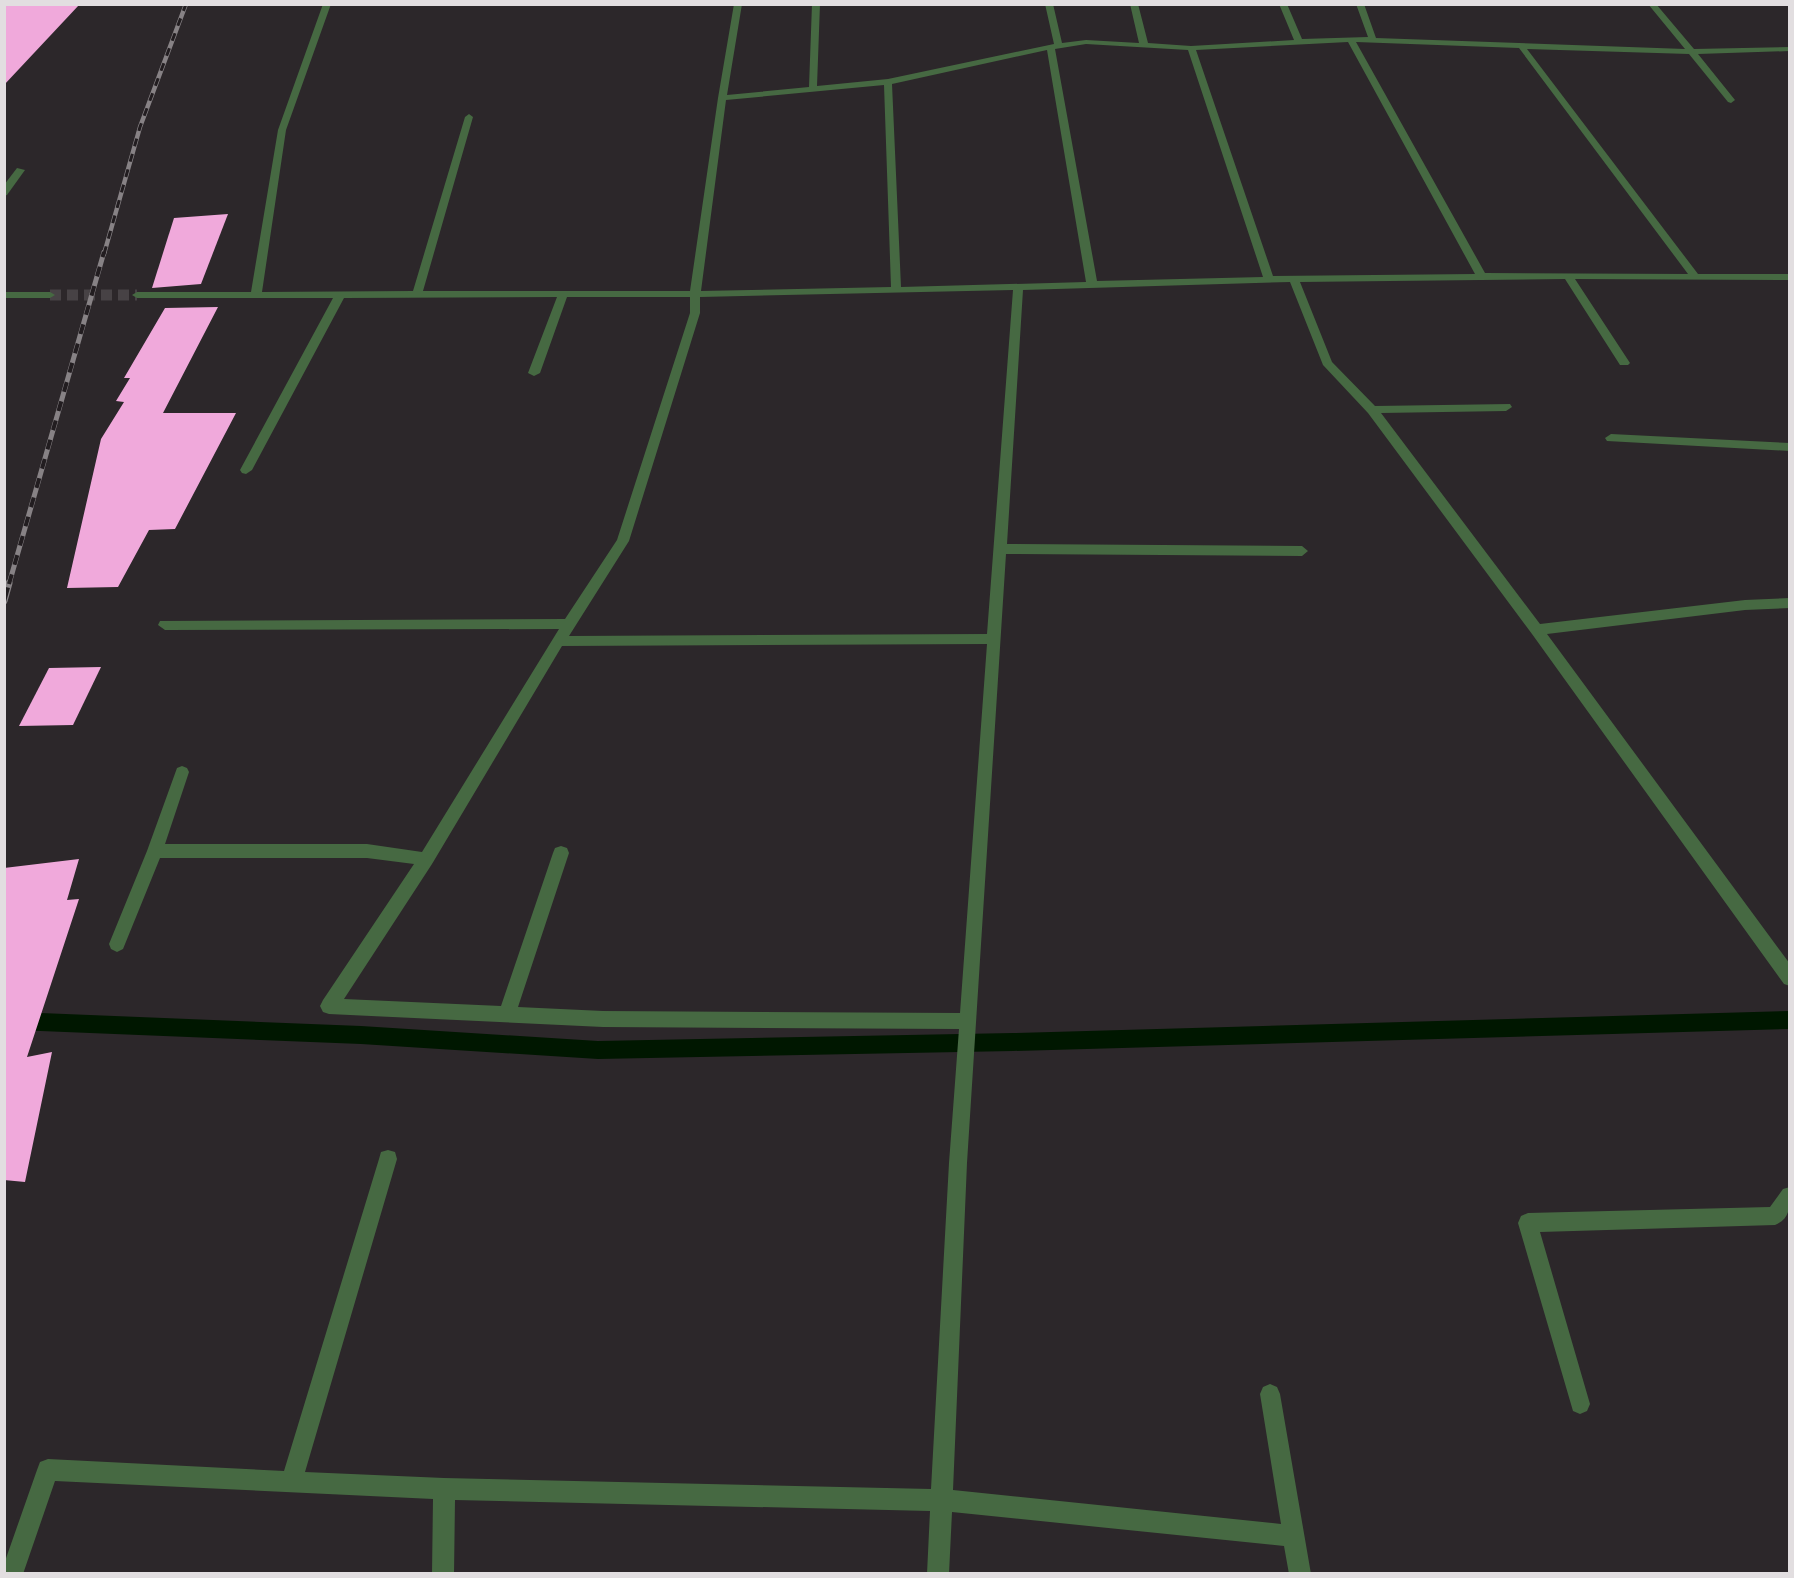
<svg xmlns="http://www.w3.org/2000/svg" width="1794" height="1578" font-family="Quicksand,sans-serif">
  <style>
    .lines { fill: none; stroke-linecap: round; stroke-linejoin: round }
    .stream { fill: #001700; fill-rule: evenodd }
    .building { fill: #f0a9db }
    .minor-tunnel { stroke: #474245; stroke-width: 11; stroke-dasharray: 11 6; stroke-linecap: butt }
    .minor { fill: #466942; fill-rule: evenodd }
    .rail-far2-casing { stroke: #878285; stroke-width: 4.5 }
    .rail-far1-casing { stroke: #878285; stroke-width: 5 }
    .rail-casing { stroke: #878285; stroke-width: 7 }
    .rail-far2 { stroke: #221d20; stroke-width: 3; stroke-dasharray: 8; stroke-linecap: butt }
    .rail-far1 { stroke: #221d20; stroke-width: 4; stroke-dasharray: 10; stroke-linecap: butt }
    .rail { stroke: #221d20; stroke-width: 4.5; stroke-dasharray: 14; stroke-linecap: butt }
  </style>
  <rect width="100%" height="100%" fill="#2c272a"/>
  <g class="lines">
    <polygon class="stream" points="1790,1011 1790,1029 1013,1051 598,1059 361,1044 16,1030 9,1027 7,1021 9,1015 16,1012 361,1026 598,1041 1013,1033"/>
  </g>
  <g class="building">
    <polygon points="79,5 4,85 4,6"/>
    <polygon points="228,214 201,284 152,288 174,218"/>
    <polygon points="218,307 163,413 236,413 175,529 149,530 118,587 67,588 101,439 124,402 116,401 130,378 124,378 165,308"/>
    <polygon points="101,667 73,725 19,726 49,668"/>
    <polygon points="79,859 67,900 79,899 27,1057 52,1052 25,1182 4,1180 4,868"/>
  </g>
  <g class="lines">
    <polyline class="minor-tunnel" points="50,295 137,295"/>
    <g class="minor">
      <path d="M 323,4 L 331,4 L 286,130 L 262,292 L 413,291 L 465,117 L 469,114 L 473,117 L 423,291 L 690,291 L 718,98 L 734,4 L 742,4 L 727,95 L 809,87 L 812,4 L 820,4 L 817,86 L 888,79 L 1054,44 L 1045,4 L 1053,4 L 1062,43 L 1086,40 L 1139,43 L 1130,4 L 1138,4 L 1148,43 L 1191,46 L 1294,40 L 1279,4 L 1287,4 L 1302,39 L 1368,37 L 1356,4 L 1364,4 L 1376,38 L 1685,49 L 1648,4 L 1656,4 L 1694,49 L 1790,47 L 1790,51 L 1698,54 L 1735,100 L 1731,103 L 1728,102 L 1689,54 L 1527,49 L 1698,274 L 1790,274 L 1790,280 L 1575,279 L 1630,363 L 1628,365 L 1620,365 L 1565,279 L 1300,282 L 1332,362 L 1375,406 L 1510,404 L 1512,407 L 1506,411 L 1381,413 L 1540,624 L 1745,600 L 1790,598 L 1790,608 L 1745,610 L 1547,634 L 1790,964 L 1790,986 L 1784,984 L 1532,634 L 1368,413 L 1323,365 L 1290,282 L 1023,290 L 1007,544 L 1302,546 L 1308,551 L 1302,556 L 1006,554 L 967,1163 L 953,1490 L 1281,1524 L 1260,1394 L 1263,1387 L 1270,1384 L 1277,1387 L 1280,1394 L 1311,1574 L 1289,1574 L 1284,1546 L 952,1512 L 949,1574 L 927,1574 L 930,1511 L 455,1500 L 454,1574 L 432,1574 L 433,1499 L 55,1481 L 23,1574 L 4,1574 L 4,1564 L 37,1470 L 40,1462 L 48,1459 L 284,1471 L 379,1159 L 381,1152 L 388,1150 L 395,1152 L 397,1159 L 305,1472 L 444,1478 L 931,1489 L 949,1163 L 959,1029 L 603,1027 L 329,1014 L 323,1012 L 320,1006 L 323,1000 L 414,864 L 367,858 L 160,858 L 123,949 L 117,952 L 111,949 L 109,944 L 147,851 L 177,768 L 182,766 L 187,768 L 189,772 L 165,844 L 367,844 L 422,852 L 559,629 L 165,630 L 158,625 L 160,621 L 565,619 L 617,540 L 690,313 L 690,297 L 567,297 L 540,373 L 534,376 L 528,373 L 557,297 L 344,298 L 252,470 L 246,474 L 242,473 L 240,470 L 333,298 L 137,298 L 132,295 L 137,292 L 251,292 L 278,130 ZM 1348,42 L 1475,274 L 1273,276 L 1196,50 ZM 1356,42 L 1519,48 L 1688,274 L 1485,273 ZM 1086,44 L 1188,50 L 1263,277 L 1097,281 L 1055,49 ZM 1047,50 L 1086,282 L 901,287 L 892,84 ZM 884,85 L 891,287 L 701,291 L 726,100 ZM 1013,290 L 987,634 L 569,636 L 629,541 L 700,313 L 700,297 ZM 987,644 L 960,1013 L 603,1011 L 518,1007 L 569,853 L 567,848 L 561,846 L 555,848 L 553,853 L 501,1006 L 344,999 L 432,864 L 562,646 Z"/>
      <polygon points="17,168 25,170 7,195 4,196 4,185"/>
      <polygon points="4,292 50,292 55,295 50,298 4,298"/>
      <polygon points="1611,434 1790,443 1790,451 1607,441 1605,438"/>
      <path d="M 1790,1187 C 1790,1203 1792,1218 1775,1225 L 1540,1232 L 1590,1404 L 1587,1411 L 1580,1414 L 1573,1411 L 1518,1223 L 1521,1216 L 1528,1213 L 1770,1207 L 1783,1189 Z"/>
    </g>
    <defs>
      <polyline id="rail-far2" points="104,254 140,127 186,4"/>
      <polyline id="rail-far1" points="9,584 104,252"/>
      <polyline id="rail" points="4,601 9,583"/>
    </defs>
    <use href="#rail-far2" class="rail-far2-casing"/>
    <use href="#rail-far1" class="rail-far1-casing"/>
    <use href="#rail" class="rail-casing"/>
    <use href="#rail-far2" class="rail-far2"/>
    <use href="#rail-far1" class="rail-far1"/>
    <use href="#rail" class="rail"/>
  </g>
  <rect width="1794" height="1578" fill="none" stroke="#e2dee0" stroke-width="12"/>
</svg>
